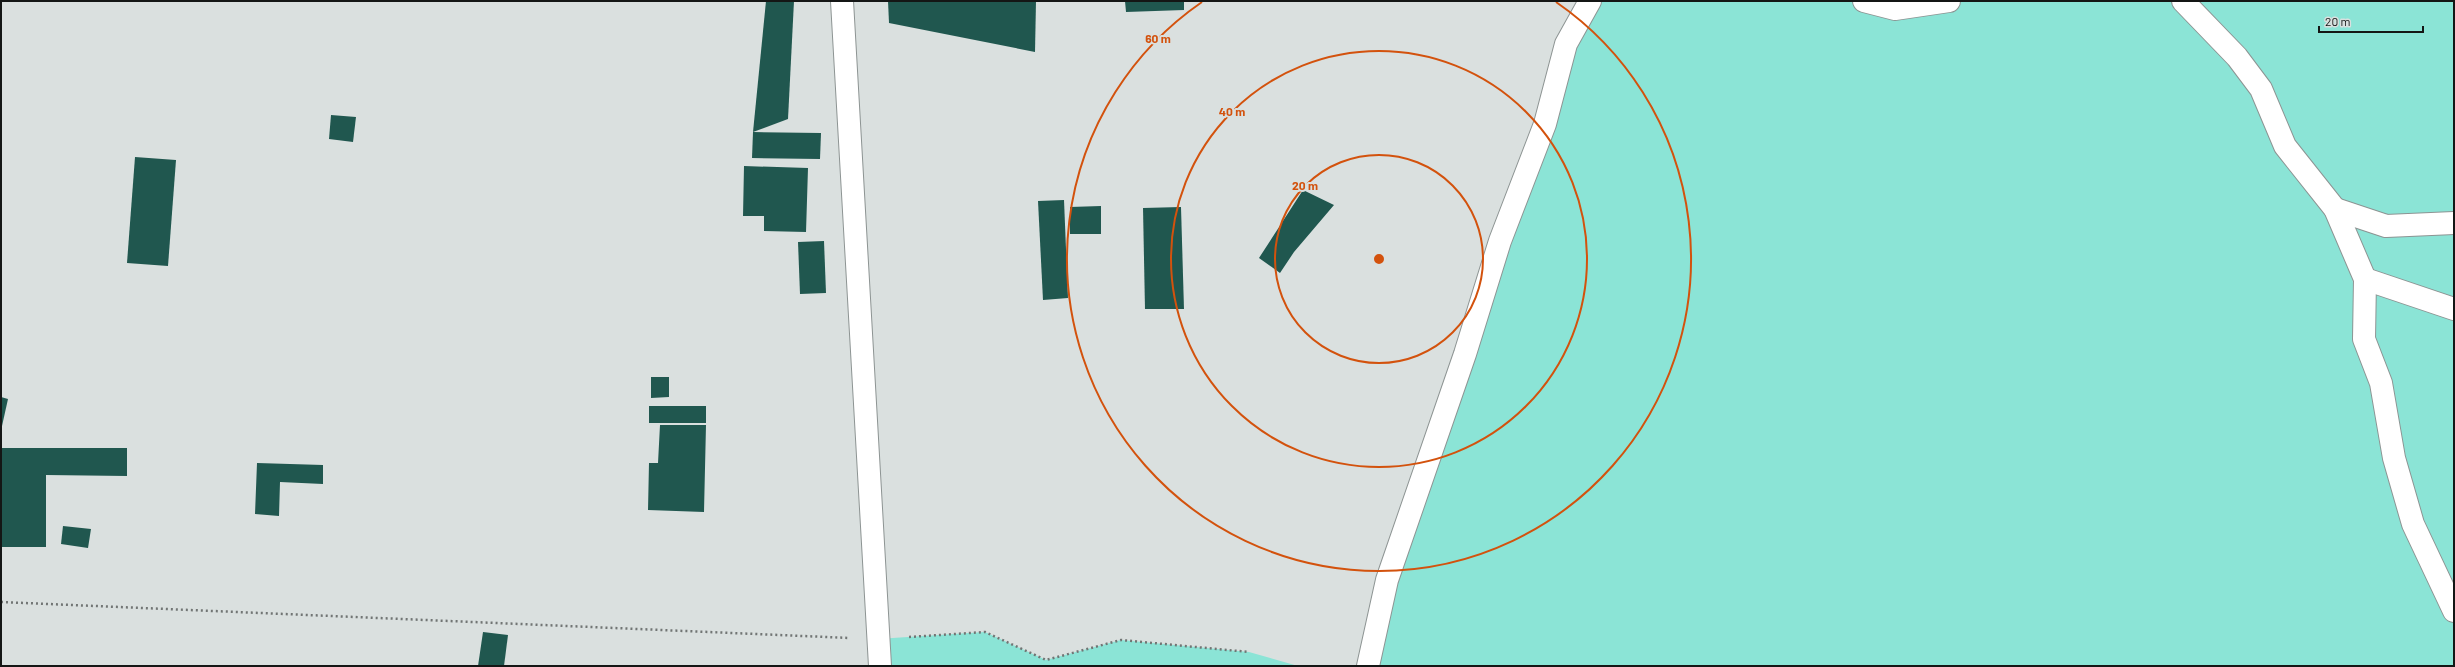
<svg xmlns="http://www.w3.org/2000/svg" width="2455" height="667" font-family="Barlow,sans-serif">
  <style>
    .green { fill: #8be4d6; fill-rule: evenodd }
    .building { fill: #20574f }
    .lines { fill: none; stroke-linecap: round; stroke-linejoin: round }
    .minor-casing { stroke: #8d9493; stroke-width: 24 }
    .path { stroke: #717574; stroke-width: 2.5; stroke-dasharray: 2 3; stroke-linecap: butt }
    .minor { stroke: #fff; stroke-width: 22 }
    .ring { fill: none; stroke: #d3520d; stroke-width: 2 }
    .centre { fill: #d3520d; stroke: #dae0df; stroke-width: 2 }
    .ring-label { font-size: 12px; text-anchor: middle; font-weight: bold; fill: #d3520d; stroke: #dae0df; stroke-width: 4; stroke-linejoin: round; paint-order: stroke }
  </style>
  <rect width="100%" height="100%" fill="#dae0df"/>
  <g class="green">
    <path d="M 1595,1 L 2454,1 L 2454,666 L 1368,666 L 1545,124 ZM 2349,266 L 2400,471 L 2394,458 Z"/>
    <polygon points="985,632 1046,660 1121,640 1249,652 1298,666 880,666 877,639"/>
  </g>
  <g class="building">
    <polygon points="766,1 794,1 788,119 753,132"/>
    <polygon points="888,1 1036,1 1035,52 889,23"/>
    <polygon points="1125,1 1184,1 1184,10 1126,12"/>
    <polygon points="331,115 356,117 353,142 329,139"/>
    <polygon points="753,132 821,133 820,159 752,158"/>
    <polygon points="135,157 176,160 168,266 127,263"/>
    <polygon points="744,166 808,168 806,232 764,231 764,216 743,216"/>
    <polygon points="1303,190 1334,205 1294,252 1280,273 1259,258"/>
    <polygon points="1064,200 1068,298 1043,300 1038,201"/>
    <polygon points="1101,206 1101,234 1070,234 1070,207"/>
    <polygon points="1181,207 1184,309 1145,309 1143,208"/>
    <polygon points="824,241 826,293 800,294 798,242"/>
    <polygon points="651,377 669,377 669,397 651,398"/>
    <polygon points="1,397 8,399 2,426 1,426"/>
    <rect x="649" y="406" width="57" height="17"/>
    <polygon points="660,425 706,425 704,512 648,510 649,463 658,463"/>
    <polygon points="1,448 127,448 127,476 46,475 46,547 1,547"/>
    <polygon points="257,463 323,465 323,484 280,482 279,516 255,514"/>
    <polygon points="63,526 91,529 88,548 61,544"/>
    <polygon points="483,632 508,635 504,666 478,666"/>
  </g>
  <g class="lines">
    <defs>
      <g id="minor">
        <polyline points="842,1 880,666"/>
        <polyline points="1864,1 1895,9 1949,1"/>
        <polyline points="2183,1 2237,57 2261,89 2285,146 2335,209 2365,279 2364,339 2381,383 2394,458 2413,524 2454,611"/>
        <polyline points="2335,209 2386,226 2454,223"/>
        <polyline points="2365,279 2454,309"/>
        <polyline points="1368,666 1387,580 1465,354 1500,241 1545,124 1566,44 1590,1"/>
      </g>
    </defs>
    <use href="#minor" class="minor-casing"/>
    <g class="path">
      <polyline points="1,602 850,638"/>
      <polyline points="909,637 985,632 1046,660 1121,640 1249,652"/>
    </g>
    <use href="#minor" class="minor"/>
  </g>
  <g class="ring">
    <circle cx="1379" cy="259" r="104"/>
    <circle cx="1379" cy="259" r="208"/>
    <path d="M1556 2A312 312 0 1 1 1202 2"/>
  </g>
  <circle cx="1379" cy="259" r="6" class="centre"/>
  <g class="ring-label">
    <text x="1158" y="43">60 m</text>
    <text x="1232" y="116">40 m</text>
    <text x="1305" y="190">20 m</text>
  </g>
  <rect width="2455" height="667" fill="none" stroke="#141615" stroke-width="4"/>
  <path d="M2319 26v6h104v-6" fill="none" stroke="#141615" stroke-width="2"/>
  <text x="2325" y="26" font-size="12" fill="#141615" stroke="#dae0df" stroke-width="3" paint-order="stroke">20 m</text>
</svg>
